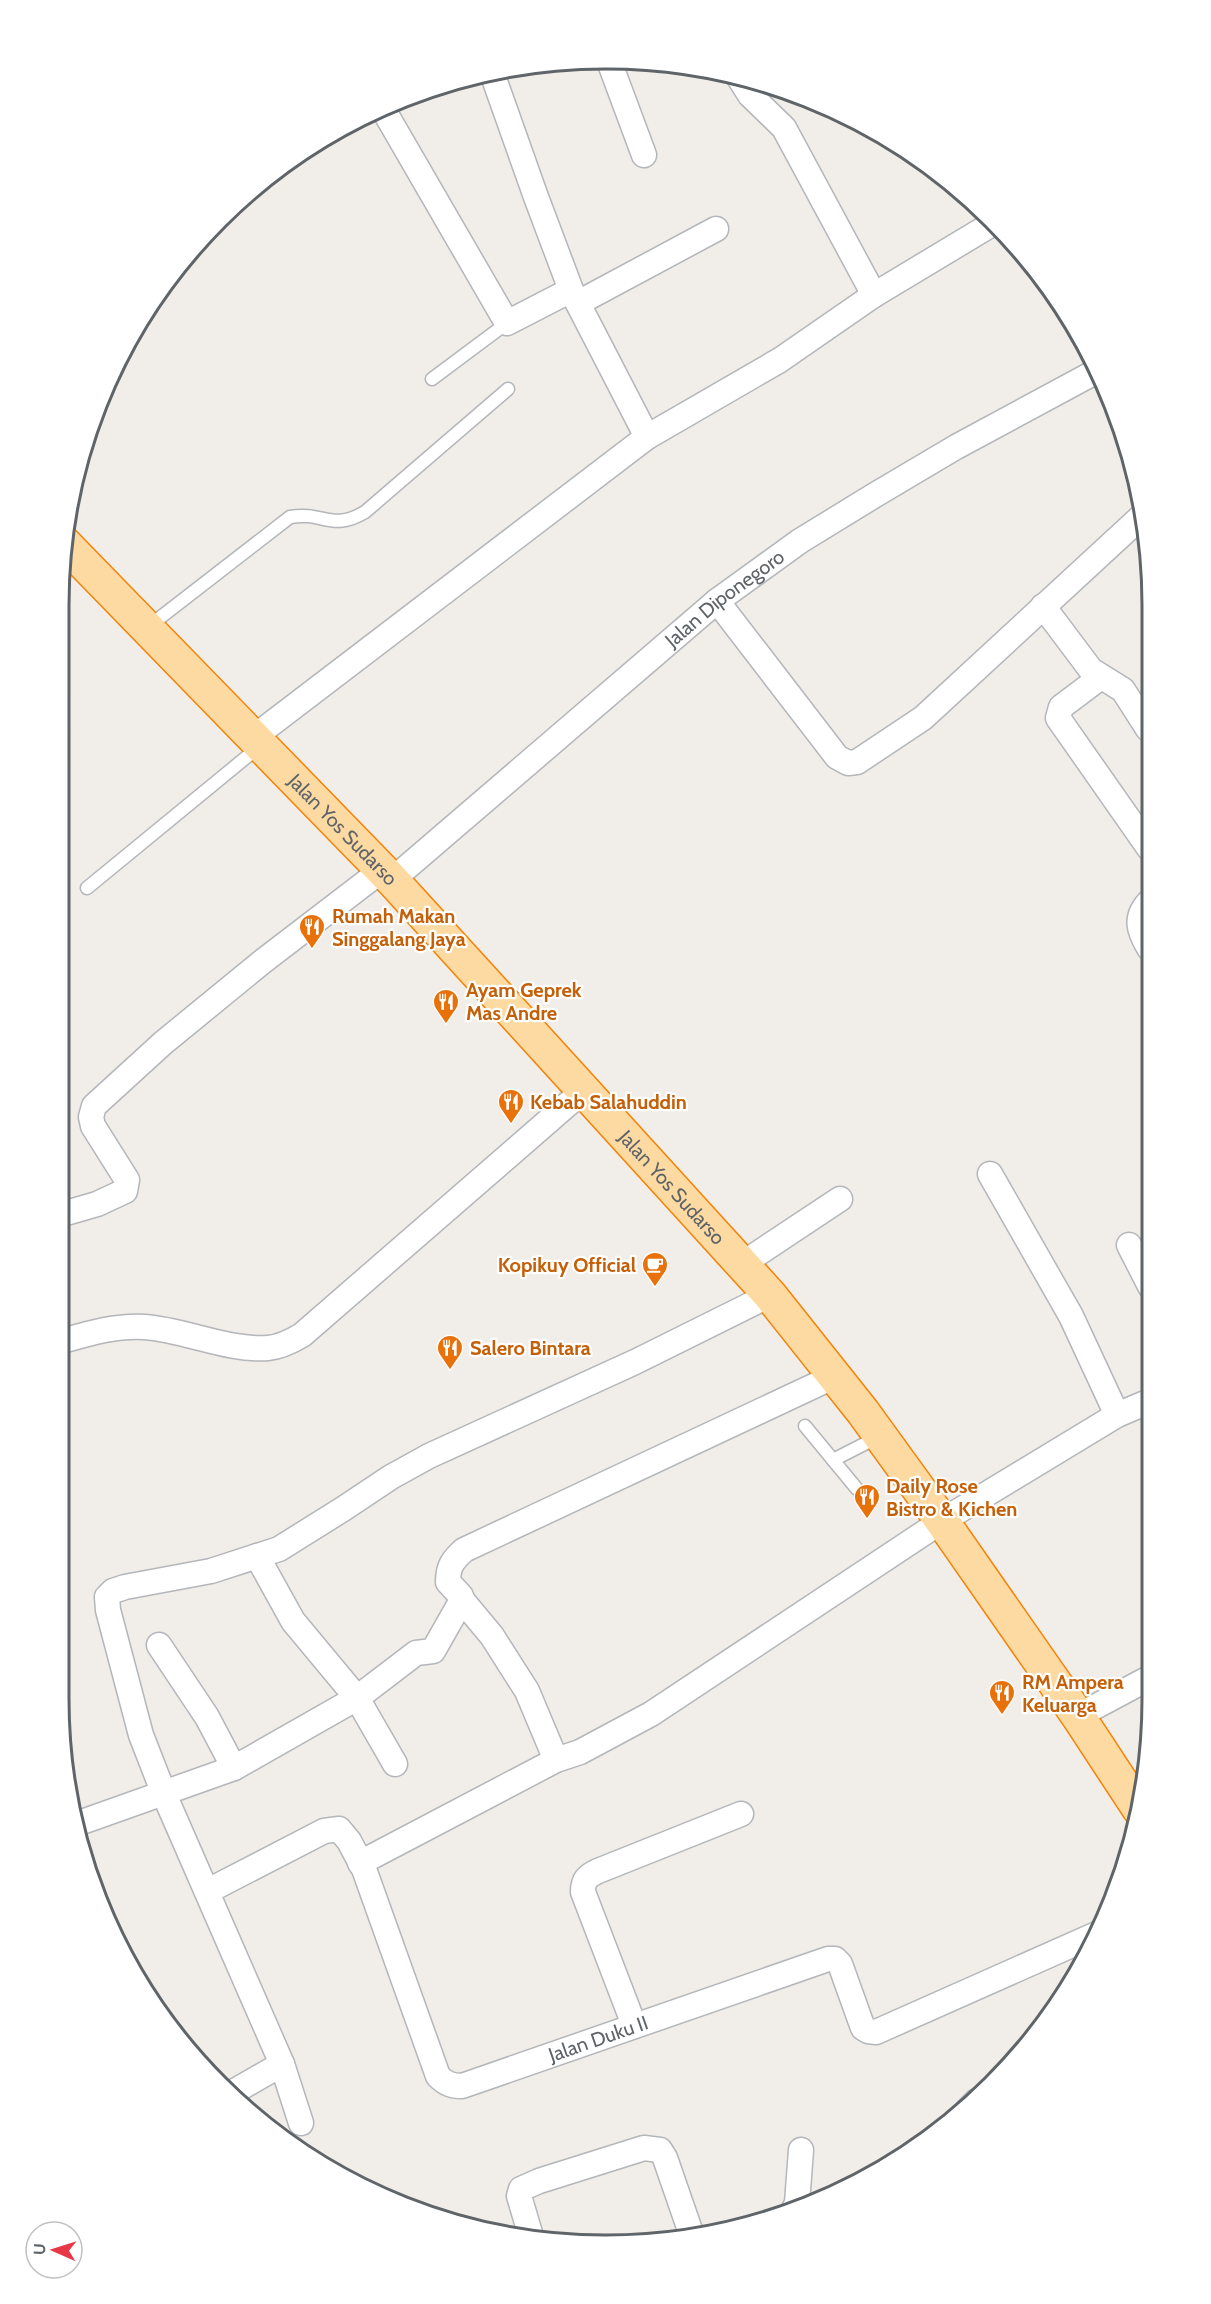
<svg xmlns="http://www.w3.org/2000/svg" width="1211" height="2304" font-family="Cabin,sans-serif">
  <style>
    .lines { fill: none; stroke-linecap: round; stroke-linejoin: round }
    .service-casing { stroke: #b3b6ba; stroke-width: 15 }
    .minor-casing { stroke: #b3b6ba; stroke-width: 27 }
    .trunk-casing { stroke: #f58203; stroke-width: 36 }
    .service { stroke: #fff; stroke-width: 12 }
    .minor { stroke: #fff; stroke-width: 24 }
    .trunk { stroke: #fddaa2; stroke-width: 33 }
    .labels { text-anchor: middle; stroke-width: 4.5; stroke-linejoin: round; paint-order: stroke }
    .street-label { font-size: 20px; fill: #5f6468; stroke: #fff }
    .food-label { font-size: 20px; font-weight: bold; fill: #c56008; stroke: #fff; text-anchor: start }
    .rim { fill: none; stroke: #5f6468; stroke-width: 3 }
  </style>
  <rect width="100%" height="100%" fill="#f1ede8"/>
  <g class="lines">
    <defs>
      <g id="service">
        <polyline points="432,379 507,323"/>
        <path d="M 148,627 L 290,517 C 324,511 331,532 365,512 L 508,389"/>
        <polyline points="87,888 260,746"/>
        <polyline points="805,1426 857,1489"/>
        <polyline points="833,1460 880,1436"/>
        <polyline points="963,2106 973,2096 982,2092"/>
      </g>
      <g id="minor">
        <polyline points="609,61 644,155"/>
        <polyline points="492,73 536,197 571,290 647,437"/>
        <polyline points="738,76 750,95 784,128 874,295"/>
        <polyline points="383,109 507,323 571,290"/>
        <polyline points="578,303 716,229"/>
        <polyline points="717,601 837,757 848,763 857,762 923,718 1143,515"/>
        <polyline points="1043,606 1091,670 1123,690 1148,729"/>
        <polyline points="1101,677 1061,707 1058,718 1149,848"/>
        <polyline points="254,737 647,437 780,360 874,295 992,224"/>
        <path id="s1" d="M 392,880 L 717,601 L 800,541 L 875,495 L 956,447 L 1097,371"/>
        <path d="M 1149,902 C 1134,918 1139,931 1149,948"/>
        <polyline points="990,1174 1071,1316 1117,1415"/>
        <polyline points="59,1215 97,1204 125,1191 127,1180 93,1126 91,1117 94,1106 163,1043 262,962 382,870"/>
        <polyline points="1129,1245 1150,1286"/>
        <polyline points="742,1264 840,1199"/>
        <path d="M 59,1342 C 87,1334 115,1325 145,1327 C 185,1330 228,1351 268,1348 C 280,1347 292,1341 302,1335 L 584,1090"/>
        <polyline points="257,1556 293,1621 357,1698 395,1764"/>
        <polyline points="462,1600 492,1636 527,1691 556,1760"/>
        <polyline points="159,1645 207,1717 234,1768"/>
        <polyline points="1078,1716 1151,1677"/>
        <path d="M 79,1823 L 234,1768 L 357,1698 L 416,1653 L 433,1651 L 462,1600 L 461,1596 L 448,1582 C 448,1566 453,1560 464,1550 L 835,1376"/>
        <polyline points="360,1863 556,1760 580,1752 651,1714 942,1521 1117,1415 1150,1401"/>
        <path id="s2" d="M 208,1891 L 324,1831 L 339,1829 L 349,1841 L 364,1869 L 438,2076 C 446,2084 452,2086 462,2086 L 828,1959 L 835,1959 L 840,1964 L 863,2028 L 868,2031 L 876,2032 L 1099,1933"/>
        <path d="M 634,2025 L 583,1892 C 583,1880 587,1876 598,1871 L 741,1814"/>
        <polyline points="235,2091 282,2064"/>
        <polyline points="301,2123 282,2064 164,1794 141,1735 108,1610 107,1597 113,1591 125,1587 211,1571 279,1549 343,1509 391,1477 429,1456 635,1362 770,1295"/>
        <polyline points="794,2209 797,2203 801,2150"/>
        <polyline points="530,2233 519,2196 521,2189 539,2181 644,2148 660,2150 665,2158 692,2236"/>
      </g>
      <g id="trunk">
        <path id="s3" d="M 64,543 L 392,880 L 770,1295 L 863,1412 L 942,1521 L 1078,1716 L 1139,1809"/>
      </g>
    </defs>
    <use href="#service" class="service-casing"/>
    <use href="#minor" class="minor-casing"/>
    <use href="#trunk" class="trunk-casing"/>
    <use href="#service" class="service"/>
    <use href="#minor" class="minor"/>
    <use href="#trunk" class="trunk"/>
  </g>
  <defs>
    <symbol id="restaurant-pin" viewBox="-11 -11 22 30"><path d="M0 17L-7.5 6A9.5 9.5 0 1 1 7.5 6Z" fill="#e8710a" stroke="#fff"/><path d="M-5-6h1v4h1v-4h1v4h1v-4h1v5L-1.5 .5V6h-2V.5L-5-1ZM5-6V6H3V1.5H1.5Q1.5-4 5-6Z" fill="#fff"/></symbol>
    <symbol id="cafe-pin" viewBox="-11 -11 22 30"><path d="M0 17L-7.5 6A9.5 9.5 0 1 1 7.5 6Z" fill="#e8710a" stroke="#fff"/><path d="M-5.5-4.5H6V0H3Q3 3.5 0 3.5H-2.5Q-5.5 3.5-5.5 0ZM3-3.2v2h1.7v-2ZM-6 4.5H4V6H-6Z" fill="#fff"/></symbol>
  </defs>
  <g fill-rule="evenodd">
    <use href="#restaurant-pin" x="297" y="912" width="30" height="40"/>
    <use href="#restaurant-pin" x="431" y="987" width="30" height="40"/>
    <use href="#restaurant-pin" x="496" y="1087" width="30" height="40"/>
    <use href="#cafe-pin" x="640" y="1250" width="30" height="40"/>
    <use href="#restaurant-pin" x="435" y="1333" width="30" height="40"/>
    <use href="#restaurant-pin" x="852" y="1482" width="30" height="40"/>
    <use href="#restaurant-pin" x="987" y="1678" width="30" height="40"/>
  </g>
  <g class="labels">
    <g class="street-label">
      <text dy="7" stroke="none"><textPath href="#s1" startOffset="436">Jalan Diponegoro</textPath></text>
      <text dy="7" stroke="none"><textPath href="#s3" startOffset="400">Jalan Yos Sudarso</textPath></text>
      <text dy="7" stroke="none"><textPath href="#s3" startOffset="886">Jalan Yos Sudarso</textPath></text>
      <text dy="7" stroke="none"><textPath href="#s2" startOffset="584">Jalan Duku II</textPath></text>
    </g>
    <g class="food-label">
      <text x="332" y="923">Rumah Makan<tspan x="332" dy="23">Singgalang Jaya</tspan></text>
      <text x="466" y="997">Ayam Geprek<tspan x="466" dy="23">Mas Andre</tspan></text>
      <text x="530" y="1109">Kebab Salahuddin</text>
      <text x="636" y="1272" text-anchor="end">Kopikuy Official</text>
      <text x="470" y="1355">Salero Bintara</text>
      <text x="886" y="1493">Daily Rose<tspan x="886" dy="23">Bistro &amp; Kichen</tspan></text>
      <text x="1022" y="1689">RM Ampera<tspan x="1022" dy="23">Keluarga</tspan></text>
    </g>
  </g>
  <path d="M0 0H1211V2304H0ZM605 69H606A536 536 0 0 1 1142 605V1699A536 536 0 0 1 606 2235H605A536 536 0 0 1 69 1699V605A536 536 0 0 1 605 69Z" fill="#fff" fill-rule="evenodd"/>
  <path class="rim" d="M605 69H606A536 536 0 0 1 1142 605V1699A536 536 0 0 1 606 2235H605A536 536 0 0 1 69 1699V605A536 536 0 0 1 605 69Z"/>
  <g transform="translate(54 2250) rotate(273)"><circle r="28" fill="#ffffff" stroke="#bfc1c3" stroke-width="1.5"/>
  <path d="M0-4.5L10 22L0 15L-10 22Z" fill="#e83746"/>
  <text y="-9" font-size="16" font-weight="bold" text-anchor="middle" fill="#5f6468">U</text>
  </g>
</svg>
